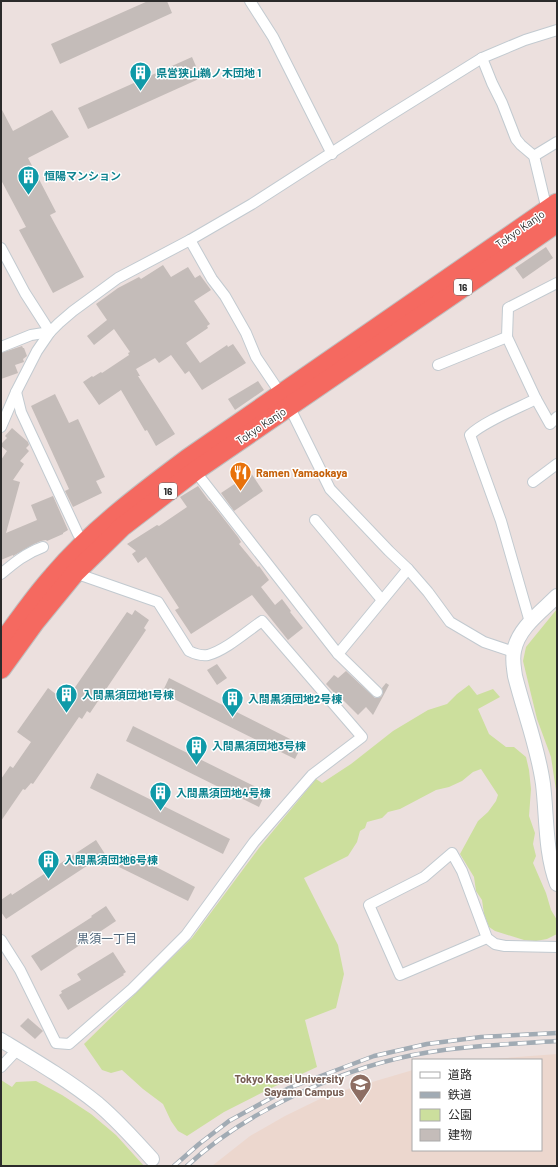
<svg xmlns="http://www.w3.org/2000/svg" width="558" height="1167" font-family="Barlow,'Noto Sans JP',sans-serif">
  <style>
    .education { fill: #ecd7ce }
    .green { fill: #ccdf9d }
    .building { fill: #c4bcb9 }
    .lines { fill: none; stroke-linecap: round; stroke-linejoin: round }
    .street-casing { stroke: #c2cad0; stroke-width: 12 }
    .secondary-casing { stroke: #c2cad0; stroke-width: 16 }
    .highway-casing { stroke: #bfbfbf; stroke-width: 21 }
    .street { stroke: #fff; stroke-width: 10 }
    .secondary { stroke: #fff; stroke-width: 14 }
    .highway { stroke: #f56960; stroke-width: 19 }
    .rail-casing { stroke: #a1abb4; stroke-width: 4.5 }
    .rail { stroke: #fff; stroke-width: 3; stroke-dasharray: 9; stroke-linecap: butt }
    .labels { text-anchor: middle; stroke-width: 3; stroke-linejoin: round; paint-order: stroke }
    .shield { fill: #fff; stroke: #6b6b6b; stroke-width: 1 }
    .shield-label { font-size: 10px; font-weight: bold; fill: #2b2b2b }
    .culture-label { font-size: 11px; font-weight: bold; fill: #0d838f; stroke: #fff; text-anchor: start }
    .street-label { font-size: 11px; fill: #2b2b2b; stroke: #fff }
    .food-label { font-size: 11px; font-weight: bold; fill: #c56008; stroke: #fff; text-anchor: start }
    .education-label { font-size: 11px; font-weight: bold; fill: #785e54; stroke: #fff; text-anchor: end }
    .neighbourhood-label { font-size: 12px; fill: #4e6579; stroke: #fff }
  </style>
  <rect width="100%" height="100%" fill="#ece0de"/>
  <polygon class="education" points="557,1054 557,1166 212,1166 250,1136 285,1116 328,1095 413,1070 413,1150 541,1150 541,1060 480,1060"/>
  <g class="green">
    <polygon points="557,609 557,797 551,757 537,719 523,661 526,647"/>
    <polygon points="469,685 477,695 493,689 500,697 478,709 489,734 506,747 514,747 526,757 529,770 531,789 529,816 535,833 533,844 536,856 533,863 546,893 551,910 557,920 557,934 547,939 536,941 524,940 495,931 489,927 484,914 482,900 476,891 474,877 460,854 478,821 488,812 496,801 498,795 481,769 473,772 462,781 449,787 436,790 400,809 388,812 382,818 367,822 365,828 360,831 357,842 348,856 304,878 338,945 344,974 336,1008 305,1020 317,1067 269,1089 224,1112 187,1136 178,1131 171,1121 163,1104 143,1089 122,1070 111,1073 102,1070 84,1044 192,938 259,848 316,779 322,783 351,764 393,731 428,710 447,704 457,694"/>
    <polygon points="1,1080 12,1087 16,1082 36,1081 62,1095 91,1114 116,1135 144,1166 1,1166"/>
  </g>
  <g class="building">
    <polygon points="148,1 167,1 172,13 60,64 51,44"/>
    <polygon points="192,57 201,78 88,129 78,108"/>
    <polygon points="1,108 13,131 52,110 69,137 28,158 56,212 50,215 84,277 53,293 19,230 26,227 1,180"/>
    <polygon points="546,247 553,258 523,279 515,268"/>
    <polygon points="163,265 171,277 188,267 195,278 200,275 211,290 194,301 210,324 207,326 208,328 186,343 200,363 227,345 228,347 233,344 246,363 202,390 189,371 185,374 171,355 159,363 155,358 136,369 140,376 138,376 175,434 156,446 147,430 145,431 121,390 99,405 83,382 92,376 93,377 101,372 102,373 129,355 128,353 130,352 114,329 94,345 87,336 107,320 96,304 118,288 139,277 141,279"/>
    <polygon points="22,346 23,348 24,348 27,356 23,359 24,362 15,365 18,373 1,379 1,353"/>
    <polygon points="258,381 264,390 235,410 228,399"/>
    <polygon points="55,394 69,423 78,419 105,477 96,481 102,493 73,507 65,491 69,489 31,406"/>
    <polygon points="12,428 28,442 29,445 26,448 29,451 20,461 24,464 13,480 20,482 6,533 37,520 31,505 53,496 68,530 63,533 63,534 47,541 46,540 41,541 34,544 13,556 13,555 1,560 1,460 7,451 1,446 1,444 7,438 5,436"/>
    <polygon points="251,473 263,491 234,511 221,493"/>
    <polygon points="198,486 209,501 210,501 238,537 241,542 239,544 258,567 259,566 269,580 261,587 275,605 282,599 291,611 290,612 303,628 288,640 252,595 191,634 175,610 179,608 146,557 138,563 132,554 136,551 127,544 157,525 159,526 187,507 180,497"/>
    <polygon points="135,610 149,620 144,628 146,630 90,713 87,711 82,719 79,717 33,784 31,783 25,790 23,789 1,821 1,779 10,766 13,768 31,742 17,732 48,688 61,698 64,693 69,696 127,612 132,615"/>
    <polygon points="217,664 227,678 217,685 207,670"/>
    <polygon points="346,671 375,698 381,697 383,693 382,688 386,683 389,685 373,715 366,707 358,715 342,699 341,700 326,684 334,675 338,678"/>
    <polygon points="169,678 302,745 295,759 162,693"/>
    <polygon points="133,726 266,792 259,807 126,741"/>
    <polygon points="97,773 230,839 223,854 90,788"/>
    <polygon points="96,840 105,854 6,919 1,912 1,900 11,893 12,895"/>
    <polygon points="131,854 195,887 188,901 117,866"/>
    <polygon points="106,906 116,921 41,971 31,956 92,917 91,916"/>
    <polygon points="113,952 126,972 123,974 124,975 68,1010 59,995 62,993 61,991 81,980 77,974"/>
    <polygon points="28,1018 43,1031 35,1039 20,1026"/>
  </g>
  <g class="lines">
    <defs>
      <g id="street">
        <polyline points="250,1 273,37 332,154"/>
        <polyline points="482,58 492,83 502,103 516,139 521,145 534,156 547,210"/>
        <polyline points="534,156 557,142"/>
        <polyline points="190,240 212,279 225,296 246,333 256,357 289,406 330,489 389,551 408,569 428,592 450,622 484,642 514,652"/>
        <polyline points="1,248 25,293 50,332"/>
        <polyline points="507,337 536,399 550,424 557,417"/>
        <polyline points="1,347 31,335 50,332"/>
        <polyline points="438,365 507,337 508,308 557,283"/>
        <polyline points="16,392 21,412 78,534 84,543"/>
        <polyline points="1,427 16,392 37,351 50,332 59,323 73,311 118,278 190,240 252,204 384,119 482,58 525,40 557,30"/>
        <polyline points="195,471 338,654 408,569"/>
        <polyline points="533,482 557,464"/>
        <polyline points="315,520 382,600"/>
        <path d="M 1,574 C 14,563 26,553 43,547"/>
        <path d="M 530,622 L 501,521 L 470,435 C 483,422 518,408 536,399"/>
        <polyline points="338,654 377,692"/>
        <polyline points="487,938 400,975 369,905 424,877 452,853 462,871 487,938 495,944 505,946 557,947"/>
        <path d="M 1,940 L 20,970 L 56,1043 L 69,1044 L 132,989 L 186,935 L 254,842 L 312,775 L 362,737 L 262,621 C 246,632 226,650 208,655 C 202,656 195,654 189,651 L 158,602 L 75,573"/>
        <polyline points="1,1067 17,1050"/>
      </g>
      <g id="secondary">
        <path d="M 557,596 C 541,612 518,628 514,651 C 512,660 514,668 515,676 C 524,712 538,747 543,784 C 547,817 545,852 557,884"/>
        <path d="M 1,1040 C 34,1060 68,1080 98,1104 C 118,1121 135,1140 152,1159"/>
      </g>
      <g id="highway">
        <path d="M 1,644 C 18,621 34,597 53,576 C 91,531 140,494 187,459 L 557,203"/>
        <polyline points="1,669 35,622 75,573 122,527 195,471 557,223"/>
      </g>
    </defs>
    <use href="#street" class="street-casing"/>
    <use href="#secondary" class="secondary-casing"/>
    <use href="#highway" class="highway-casing"/>
    <use href="#street" class="street"/>
    <use href="#secondary" class="secondary"/>
    <use href="#highway" class="highway"/>
    <defs>
      <g id="rail">
        <polyline points="174,1166 199,1144 229,1121 273,1097 289,1088 374,1056 427,1044 481,1037 557,1033"/>
        <path d="M 187,1166 C 248,1109 348,1065 430,1052 C 472,1045 514,1044 557,1041"/>
      </g>
    </defs>
    <use href="#rail" class="rail-casing"/>
    <use href="#rail" class="rail"/>
  </g>
  <defs>
    <symbol id="building-pin" viewBox="-11 -11 22 30"><path d="M0 17L-7.5 6A9.5 9.5 0 1 1 7.5 6Z" fill="#0f9aa8" stroke="#fff"/><path d="M-4-6H4V6H1V3H-1V6H-4ZM-2.5-4.3h1.7v1.8h-1.7ZM.8-4.3h1.7v1.8H.8ZM-2.5-1h1.7V.8h-1.7ZM.8-1h1.7V.8H.8Z" fill="#fff"/></symbol>
    <symbol id="restaurant-pin" viewBox="-11 -11 22 30"><path d="M0 17L-7.5 6A9.5 9.5 0 1 1 7.5 6Z" fill="#e8710a" stroke="#fff"/><path d="M-5-6h1v4h1v-4h1v4h1v-4h1v5L-1.5 .5V6h-2V.5L-5-1ZM5-6V6H3V1.5H1.5Q1.5-4 5-6Z" fill="#fff"/></symbol>
    <symbol id="university-pin" viewBox="-11 -11 22 30"><path d="M0 17L-7.5 6A9.5 9.5 0 1 1 7.5 6Z" fill="#8d6e63" stroke="#fff"/><path d="M0-5L7-2L0 1L-7-2ZM-4 1L0 2.5L4 1V4Q0 6-4 4Z" fill="#fff"/></symbol>
  </defs>
  <g fill-rule="evenodd">
    <use href="#building-pin" x="128" y="60" width="25" height="34"/>
    <use href="#building-pin" x="16" y="164" width="25" height="34"/>
    <use href="#restaurant-pin" x="228" y="460" width="25" height="34"/>
    <use href="#building-pin" x="54" y="682" width="25" height="34"/>
    <use href="#building-pin" x="220" y="686" width="25" height="34"/>
    <use href="#building-pin" x="184" y="734" width="25" height="34"/>
    <use href="#building-pin" x="148" y="780" width="25" height="34"/>
    <use href="#building-pin" x="36" y="848" width="25" height="34"/>
    <use href="#university-pin" x="348" y="1072" width="25" height="34"/>
  </g>
  <g class="labels">
    <g class="shield">
      <rect x="454" y="279" width="18" height="16" rx="3"/>
      <rect x="159" y="483" width="18" height="16" rx="3"/>
    </g>
    <g class="shield-label">
      <text x="463" y="291">16</text>
      <text x="168" y="495">16</text>
    </g>
    <g class="culture-label">
      <text x="156" y="77">県営狭山鵜ノ木団地 1</text>
      <text x="44" y="180">恒陽マンション</text>
      <text x="82" y="699">入間黒須団地1号棟</text>
      <text x="248" y="703">入間黒須団地2号棟</text>
      <text x="212" y="750">入間黒須団地3号棟</text>
      <text x="176" y="797">入間黒須団地4号棟</text>
      <text x="64" y="864">入間黒須団地6号棟</text>
    </g>
    <g class="street-label">
      <text transform="translate(520 229) rotate(-35)" y="4">Tokyo Kanjo</text>
      <text transform="translate(261 426) rotate(-34)" y="4">Tokyo Kanjo</text>
    </g>
    <g class="food-label">
      <text x="256" y="477">Ramen Yamaokaya</text>
    </g>
    <g class="education-label">
      <text x="344" y="1083">Tokyo Kasei University<tspan x="344" dy="13">Sayama Campus</tspan></text>
    </g>
    <g class="neighbourhood-label">
      <text x="107" y="943">黒須一丁目</text>
    </g>
  </g>
  <rect width="558" height="1167" fill="none" stroke="#2b2b2b" stroke-width="4"/>
  <rect x="412" y="1059" width="130" height="92" fill="#ffffff" stroke="#aaaaaa"/>
  <rect x="420" y="1072" width="20" height="6" fill="#ffffff" stroke="#aaaaaa"/>
  <text x="448" y="1079" font-size="12" fill="#2b2b2b">道路</text>
  <rect x="420" y="1092" width="20" height="6" fill="#a1abb4" stroke="#aaaaaa"/>
  <text x="448" y="1099" font-size="12" fill="#2b2b2b">鉄道</text>
  <rect x="420" y="1109" width="20" height="12" fill="#ccdf9d" stroke="#aaaaaa"/>
  <text x="448" y="1119" font-size="12" fill="#2b2b2b">公園</text>
  <rect x="420" y="1129" width="20" height="12" fill="#c4bcb9" stroke="#aaaaaa"/>
  <text x="448" y="1139" font-size="12" fill="#2b2b2b">建物</text>
</svg>
